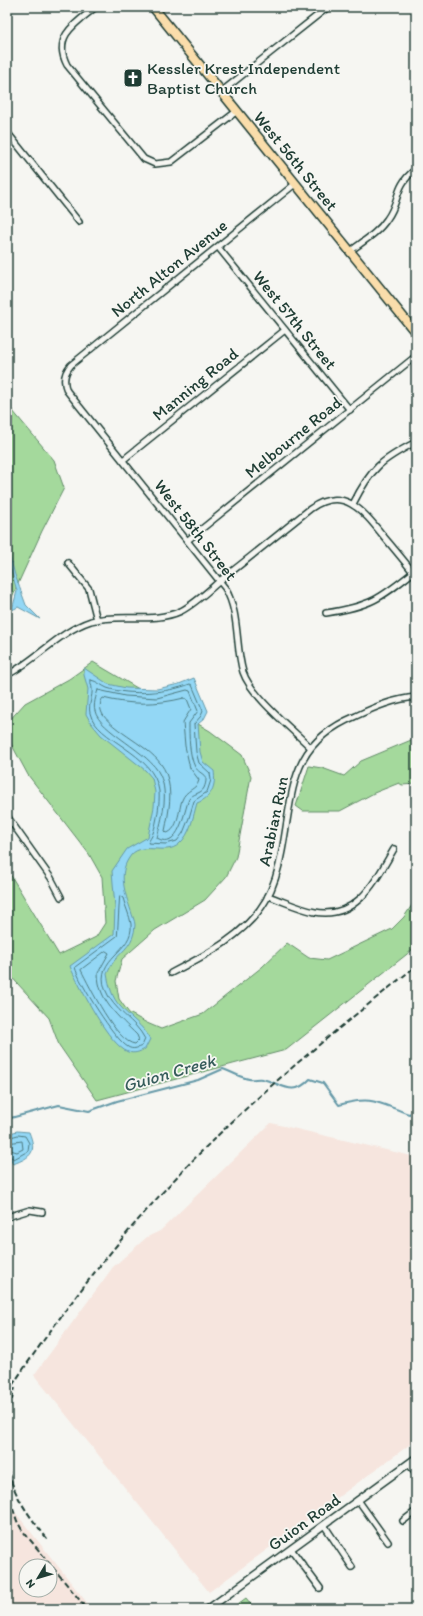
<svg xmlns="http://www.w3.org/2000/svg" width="423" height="1616" font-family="Itim,sans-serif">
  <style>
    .built { fill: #f6e5de; fill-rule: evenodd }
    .green { fill: #a4d99c; stroke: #628b68 }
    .water { fill: #93d7f5; stroke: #6599a8 }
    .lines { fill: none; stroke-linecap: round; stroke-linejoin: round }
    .shore { stroke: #4d7b81; stroke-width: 1 }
    .stream { stroke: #6599a8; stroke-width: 2 }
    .minor-casing { stroke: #1f3d34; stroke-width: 8 }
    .tertiary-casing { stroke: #1f3d34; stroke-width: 9 }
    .primary-casing { stroke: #1f3d34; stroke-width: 11 }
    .minor { stroke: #f6f6f2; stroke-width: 5 }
    .tertiary { stroke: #f6f6f2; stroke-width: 6 }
    .primary { stroke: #faddab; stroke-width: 8 }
    .rail { stroke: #1f3d34; stroke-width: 2; stroke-dasharray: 6 3; stroke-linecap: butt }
    .labels { text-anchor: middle; stroke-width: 3.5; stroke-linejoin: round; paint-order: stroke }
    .poi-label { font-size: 17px; fill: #1f3d34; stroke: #f6f6f2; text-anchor: start }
    .street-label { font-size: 17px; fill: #1f3d34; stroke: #f6f6f2 }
    .water-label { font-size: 18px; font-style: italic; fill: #365c5b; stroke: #f6f6f2 }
  </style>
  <rect width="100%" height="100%" fill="#f6f6f2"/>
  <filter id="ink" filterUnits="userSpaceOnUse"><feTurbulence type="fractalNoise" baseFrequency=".025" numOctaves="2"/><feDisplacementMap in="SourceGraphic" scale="8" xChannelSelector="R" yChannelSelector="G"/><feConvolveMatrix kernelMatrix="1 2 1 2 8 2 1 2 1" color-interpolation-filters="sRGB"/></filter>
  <g filter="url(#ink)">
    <g class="built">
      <polygon points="271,1123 416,1157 416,1440 209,1592 34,1375 113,1267 147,1237 160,1231"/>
      <path d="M 7,1502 L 92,1609 L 7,1609 ZM 26,1566 L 50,1566 L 50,1590 L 26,1590 Z"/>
    </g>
    <g class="green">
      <polygon points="7,404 54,460 64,488 42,531 7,608"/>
      <polygon points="93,662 210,731 242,755 251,776 236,857 226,877 205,900 155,930 122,959 116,981 119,999 129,1013 147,1023 161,1029 203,1014 262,967 287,943 309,958 327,960 392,929 404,917 416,899 416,947 286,1050 97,1100 59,1045 49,1018 7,972 7,869 59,955 96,937 105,923 102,877 89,854 28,775 7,736 7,723 25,703 69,679"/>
      <polygon points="416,738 416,784 402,785 399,783 374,793 340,811 303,811 296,806 309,766 322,768 344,776 361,761"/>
      <polygon points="246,1598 255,1609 231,1609"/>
    </g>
    <g class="water">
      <polygon points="7,546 15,575 26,605 40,619 18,607 12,610 17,591 7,556"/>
      <path d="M 84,668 L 108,684 L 126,688 L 157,689 L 179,684 L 194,678 L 208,711 L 204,719 L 198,724 L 200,752 L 203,762 L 214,771 C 216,786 212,797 197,803 C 193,816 191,834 179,844 C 165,857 140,839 129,858 C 118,874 125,893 131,911 C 132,915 135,921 135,925 C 134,944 124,949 114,961 C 111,965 109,970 107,974 C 109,985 112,998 120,1006 C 130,1018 143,1025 150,1039 L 145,1049 C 139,1052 135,1054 128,1052 C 108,1044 82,990 72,971 L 70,966 L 114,934 L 115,907 L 112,871 L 127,849 L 148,837 L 154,807 L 155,792 L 152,778 L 145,770 L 101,735 L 91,723 L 86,714 L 88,689 L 84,675 Z"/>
      <path d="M 17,1131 L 29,1132 C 37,1152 32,1157 13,1164 L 7,1154 L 7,1134 Z"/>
    </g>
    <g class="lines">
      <g class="shore">
        <path d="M 91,680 C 97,681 102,686 107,688 C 131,696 167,693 190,684 L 192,685 L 203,711 L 201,716 L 194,724 L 196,752 L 199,763 L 210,773 L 211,780 L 207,792 L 194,801 L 189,818 L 183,833 L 177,841 L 166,844 L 148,843 C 149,840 152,837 153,833 C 157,821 160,804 159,791 C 154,752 96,741 90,713 C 88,705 93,696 92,689 C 92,685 90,684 91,680 Z"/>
        <path d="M 98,690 L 125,696 L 157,698 L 187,690 L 190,691 L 198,711 L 189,723 C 189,736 189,755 195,767 C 201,776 210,773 204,788 C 201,794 193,793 189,799 C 184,811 179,851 157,838 C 162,818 169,794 160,775 C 150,752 99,731 95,711 C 93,705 96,696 98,690 Z"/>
        <path d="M 184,698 L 187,699 L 191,709 L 183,722 L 185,746 L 190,768 L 199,780 C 197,790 186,789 182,800 C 179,809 178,830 167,833 L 165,831 C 169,811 173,792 166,773 C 156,748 119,736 103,715 C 100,710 99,702 103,698 C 130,705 157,705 184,698 Z"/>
        <path d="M 120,896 L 123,898 C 125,906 130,916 131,924 C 134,952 94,957 105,989 C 114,1012 135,1019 145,1039 L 142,1046 C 137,1048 133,1050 128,1047 C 114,1039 79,983 75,967 L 117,936 Z"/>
        <path d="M 106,951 L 109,953 L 98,973 C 98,1001 119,1017 137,1035 L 139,1040 L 135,1044 C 116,1042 90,987 81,970 Z"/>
        <polyline points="7,1138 18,1135 25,1136 29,1143 28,1151 14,1159 7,1154"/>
        <polyline points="7,1143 22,1141 23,1149 17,1152 7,1149"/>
      </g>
      <path class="stream" d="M 7,1119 L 59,1105 L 89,1111 L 117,1101 L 198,1080 L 223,1069 C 232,1072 241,1078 249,1079 C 253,1080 258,1078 262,1079 C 280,1082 292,1099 310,1079 L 323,1083 L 339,1105 C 373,1095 378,1103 409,1114 L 416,1111"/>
      <defs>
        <g id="minor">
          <path d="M 96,7 C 76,23 52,36 67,65 L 144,159 L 155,164 L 171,162 L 237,111"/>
          <polyline points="221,92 328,7"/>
          <polyline points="7,132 79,222"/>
          <path d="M 295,184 L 71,365 C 64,373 63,382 67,391 L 225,588 C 240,613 235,645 243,672 C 251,696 291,728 310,747"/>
          <polyline points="218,247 350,410"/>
          <path d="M 349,252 C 362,242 378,233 387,219 C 401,200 393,187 416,169"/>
          <polyline points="123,460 285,330"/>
          <path d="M 353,504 C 371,468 381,460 416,442"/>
          <polyline points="188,540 416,356"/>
          <polyline points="68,563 89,589 97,620"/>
          <path d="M 326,613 C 372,606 381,598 416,570"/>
          <path d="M 7,675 C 37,660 58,632 91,621 C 121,613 153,624 181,611 C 196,603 209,590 222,579 C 252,556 281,532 310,509 C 344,484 365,513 385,538 C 395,550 406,563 416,576"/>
          <polyline points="7,816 51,878 61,897"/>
          <path d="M 268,896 C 283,901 299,909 315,912 C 358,920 376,879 394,849"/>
          <path d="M 171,973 C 206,955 246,935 266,900 C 275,884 279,868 282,851 C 294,788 289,744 356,716 C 375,707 394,699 416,697"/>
          <polyline points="7,1217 30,1210 42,1212"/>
          <polyline points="358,1500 388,1542"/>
          <polyline points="403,1521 416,1511"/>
          <polyline points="324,1525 352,1567"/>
          <polyline points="291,1549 320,1588"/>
        </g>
        <g id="tertiary">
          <polyline points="409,1464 416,1472"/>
          <polyline points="208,1609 416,1458"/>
        </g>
        <polyline id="primary" points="153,7 416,333"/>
      </defs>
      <use href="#minor" class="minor-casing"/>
      <use href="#tertiary" class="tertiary-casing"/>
      <use href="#primary" class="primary-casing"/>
      <use href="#minor" class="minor"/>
      <use href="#tertiary" class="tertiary"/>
      <use href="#primary" class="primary"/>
      <g class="rail">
        <path d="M 7,1393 C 73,1295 147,1201 234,1120 C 292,1065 354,1016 416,966"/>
        <polyline points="7,1417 15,1388"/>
        <path d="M 7,1463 C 11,1494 30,1517 49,1541"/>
        <polyline points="7,1491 17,1521 22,1530 87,1609"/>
      </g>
    </g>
  </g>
  <defs>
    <symbol id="church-square" viewBox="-11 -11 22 22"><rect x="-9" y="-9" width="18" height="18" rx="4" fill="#1f3d34" stroke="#f6f6f2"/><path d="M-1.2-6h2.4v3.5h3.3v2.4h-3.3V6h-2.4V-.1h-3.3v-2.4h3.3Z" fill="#fff"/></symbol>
  </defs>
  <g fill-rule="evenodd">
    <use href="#church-square" x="122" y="67" width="22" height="22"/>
  </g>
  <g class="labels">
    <g class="poi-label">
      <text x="147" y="74">Kessler Krest Independent<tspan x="147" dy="20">Baptist Church</tspan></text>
    </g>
    <g class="street-label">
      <text transform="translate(296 161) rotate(51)" y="6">West 56th Street</text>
      <text transform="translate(169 268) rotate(-39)" y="6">North Alton Avenue</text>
      <text transform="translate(295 320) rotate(51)" y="6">West 57th Street</text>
      <text transform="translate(195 384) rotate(-39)" y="6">Manning Road</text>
      <text transform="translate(293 437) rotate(-39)" y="6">Melbourne Road</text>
      <text transform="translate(196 530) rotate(52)" y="6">West 58th Street</text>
      <text transform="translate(273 821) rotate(-78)" y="6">Arabian Run</text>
      <text transform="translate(304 1522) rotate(-36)" y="6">Guion Road</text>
    </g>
    <g class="water-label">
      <text transform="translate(169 1073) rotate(-16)" y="6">Guion Creek</text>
    </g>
  </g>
  <rect width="423" height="1616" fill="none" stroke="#f6f6f2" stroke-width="24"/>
  <rect x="12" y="12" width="399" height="1592" fill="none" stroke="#1f3d34" stroke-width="1.5" filter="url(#ink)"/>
  <g transform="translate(38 1578) rotate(232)"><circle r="19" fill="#f6f6f2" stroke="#a0aca6"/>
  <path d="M0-3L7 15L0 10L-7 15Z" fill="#1f3d34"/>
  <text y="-6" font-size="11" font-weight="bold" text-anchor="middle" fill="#1f3d34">N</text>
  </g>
</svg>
